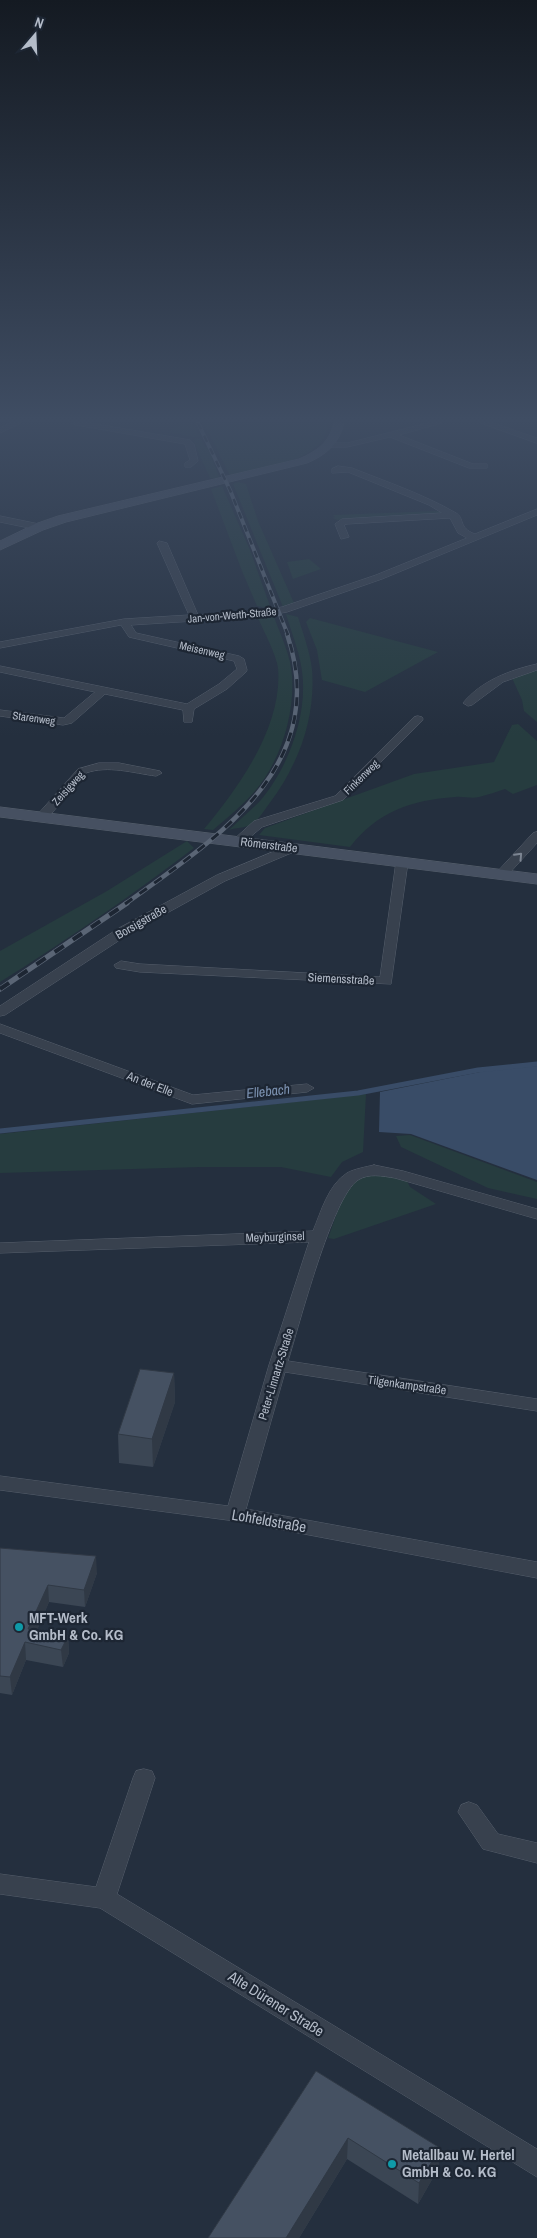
<svg xmlns="http://www.w3.org/2000/svg" width="537" height="2238" font-family="'Archivo Narrow',sans-serif">
  <style>
    .green { fill: #263c3f }
    .water { fill: #394c67 }
    .lines { fill: none; stroke-linecap: round; stroke-linejoin: round }
    .stream { stroke: #394c67; stroke-width: 5 }
    .street-casing { stroke: #565f6c; stroke-width: 1 }
    .secondary-casing { stroke: #565f6c; stroke-width: 1 }
    .street { fill: #38414e; fill-rule: evenodd }
    .secondary { fill: #465061; fill-rule: evenodd }
    .rail-far2-casing { stroke: #5a6575; stroke-width: 4 }
    .rail-far1-casing { stroke: #5a6575; stroke-width: 4.5 }
    .rail-casing { stroke: #5a6575; stroke-width: 5.5 }
    .rail-far2 { stroke: #1d2633; stroke-width: 2.5; stroke-dasharray: 7; stroke-linecap: butt }
    .rail-far1 { stroke: #1d2633; stroke-width: 3; stroke-dasharray: 9; stroke-linecap: butt }
    .rail { stroke: #1d2633; stroke-width: 4; stroke-dasharray: 11; stroke-linecap: butt }
    .wall { fill: #3b4654 }
    .shaded-wall { fill: #303945 }
    .building { fill: #455162; stroke: #303945 }
    .oneway { stroke: #7c8592 }
    .culture-dot { fill: #0f9aa8; stroke: #1d2633; stroke-width: 2 }
    .labels { text-anchor: middle; stroke-width: 4.5; stroke-linejoin: round; paint-order: stroke }
    .far-street-label { font-size: 11px; fill: #b4bcc9; stroke: #1d2633 }
    .street-label { font-size: 12px; fill: #b4bcc9; stroke: #1d2633 }
    .water-label { font-size: 14px; font-style: italic; fill: #7c92b1; stroke: #1d2633 }
    .near-street-label { font-size: 15px; fill: #b4bcc9; stroke: #1d2633 }
    .near-poi-label { font-size: 15px; font-weight: bold; fill: #b4bcc9; stroke: #1d2633; text-anchor: start }
  </style>
  <rect width="100%" height="100%" fill="#242f3e"/>
  <g class="green">
    <polygon points="182,423 192,423 200,437 193,437 168,432"/>
    <path d="M 204,423 L 328,423 C 326,462 260,469 230,476 Z"/>
    <polygon points="201,438 205,447 208,447 220,479 210,478 193,440"/>
    <polygon points="238,482 246,484 258,521 294,603 283,607 233,484"/>
    <polygon points="222,486 250,550 271,609 257,606 242,571 211,489"/>
    <polygon points="437,511 442,513 337,520 333,518 335,517 333,515"/>
    <polygon points="309,559 321,569 293,579 287,562"/>
    <path d="M 286,614 L 298,617 C 303,633 310,652 312,669 C 316,718 298,766 269,804 C 263,812 257,823 248,826 C 242,828 235,828 229,830 C 239,820 250,811 260,801 C 289,767 310,711 301,665 C 298,648 291,631 286,614 Z"/>
    <path d="M 274,617 C 281,636 291,656 292,676 C 295,714 280,762 255,791 C 243,805 228,817 213,830 L 204,829 C 239,787 283,726 278,668 C 276,654 264,632 258,618 Z"/>
    <polygon points="310,618 438,652 365,692 322,680 317,650 306,622"/>
    <polygon points="537,670 537,722 524,711 522,700 512,678"/>
    <path d="M 518,724 L 537,741 L 537,785 L 513,794 L 505,789 C 496,792 487,795 479,797 C 471,799 463,796 455,797 C 412,800 378,811 350,847 L 259,835 L 265,828 L 414,774 L 494,762 L 512,725 Z"/>
    <path d="M 187,841 L 194,848 C 131,896 67,940 0,982 L 0,951 L 107,891 Z"/>
    <polygon points="366,1094 363,1152 342,1162 331,1177 281,1167 200,1167 0,1173 0,1134"/>
    <polygon points="410,1135 537,1182 537,1199 488,1188 401,1147 396,1136"/>
    <path d="M 374,1173 L 406,1179 L 410,1187 L 436,1204 L 334,1239 L 328,1238 C 334,1223 344,1186 358,1178 C 363,1175 369,1174 374,1173 Z"/>
  </g>
  <polygon class="water" points="537,1066 537,1180 411,1134 379,1132 380,1092 485,1071"/>
  <g class="lines">
    <polyline class="stream" points="0,1131 358,1093 478,1070 537,1064"/>
    <defs>
      <g id="street">
        <polygon points="11,423 21,423 0,433 0,428"/>
        <polygon points="72,423 90,423 190,440 194,444 198,461 191,467 185,467 185,463 190,460 185,444 76,425"/>
        <polygon points="428,423 442,423 399,435 473,464 487,464 487,468 469,468 390,437 347,447 331,447 327,445 331,443 347,443"/>
        <polygon points="481,423 493,423 537,438 537,443"/>
        <path d="M 338,466 L 352,468 C 387,482 423,494 456,513 C 465,518 458,528 475,534 L 537,509 L 537,515 L 382,579 L 287,612 L 258,617 L 131,625 L 136,633 L 239,656 L 244,659 L 247,670 L 246,672 L 227,689 L 194,709 L 192,722 L 184,722 L 183,710 L 105,694 L 72,723 L 63,725 L 0,716 L 0,710 L 64,718 L 95,692 L 0,672 L 0,666 L 187,704 L 219,684 L 237,669 L 234,661 L 129,637 L 121,625 L 0,648 L 0,642 L 124,619 L 189,615 L 157,543 L 159,541 L 167,543 L 198,615 L 258,611 L 282,607 L 376,575 L 467,538 L 458,533 L 450,518 L 347,524 L 344,525 L 349,537 L 341,539 L 335,524 L 342,519 L 442,513 L 429,505 L 348,472 L 332,473 L 332,469 Z"/>
        <polygon points="0,516 39,524 43,527 39,530 0,522"/>
        <path d="M 537,664 L 537,670 L 503,682 L 472,705 L 468,706 L 463,703 C 481,681 510,670 537,664 Z"/>
        <polygon points="418,716 422,717 423,719 422,721 343,800 262,827 242,844 234,844 232,841 254,821 335,796 414,717"/>
        <path d="M 99,763 L 119,763 L 160,771 L 162,773 L 156,776 C 133,773 108,765 86,773 L 46,820 L 38,820 L 36,817 L 38,814 L 78,769 Z"/>
        <polygon points="537,832 537,843 505,878 497,878 495,875 497,872 533,833"/>
        <polygon points="292,844 298,848 296,851 225,881 129,934 5,1015 0,1016 0,1006 119,928 217,875"/>
        <polygon points="402,858 408,862 391,984 140,972 116,968 114,965 121,961 140,964 380,977 396,862"/>
        <polygon points="0,1024 193,1095 307,1084 314,1088 307,1092 192,1104 0,1033"/>
        <path d="M 374,1165 L 403,1171 L 537,1209 L 537,1219 L 395,1178 C 382,1176 369,1173 358,1180 C 332,1197 299,1326 288,1361 L 537,1399 L 537,1411 L 285,1372 L 246,1509 L 537,1562 L 537,1578 L 235,1521 L 0,1490 L 0,1476 L 228,1506 L 269,1365 L 309,1242 L 0,1253 L 0,1243 L 313,1231 C 321,1212 328,1185 347,1173 C 354,1169 366,1167 374,1165 Z"/>
        <polygon points="144,1769 152,1771 155,1778 117,1894 537,2149 537,2177 100,1908 0,1894 0,1874 96,1887 133,1778 136,1771"/>
        <polygon points="469,1802 477,1805 498,1834 537,1843 537,1863 483,1849 458,1812 461,1805"/>
      </g>
      <g id="secondary">
        <path d="M 334,423 L 344,423 C 339,444 326,455 307,463 L 66,522 L 43,530 L 0,550 L 0,541 L 35,524 L 58,516 L 299,459 C 317,451 329,443 334,423 Z"/>
        <polygon points="0,807 537,874 537,884 0,817"/>
      </g>
    </defs>
    <use href="#street" class="street-casing"/>
    <use href="#secondary" class="secondary-casing"/>
    <use href="#street" class="street"/>
    <use href="#secondary" class="secondary"/>
    <defs>
      <polyline id="rail-far2" points="198,423 230,490 288,635"/>
      <path id="rail-far1" d="M 125,904 C 217,838 332,766 287,634"/>
      <polyline id="rail" points="0,989 127,903"/>
    </defs>
    <use href="#rail-far2" class="rail-far2-casing"/>
    <use href="#rail-far1" class="rail-far1-casing"/>
    <use href="#rail" class="rail-casing"/>
    <use href="#rail-far2" class="rail-far2"/>
    <use href="#rail-far1" class="rail-far1"/>
    <use href="#rail" class="rail"/>
  </g>
  <g class="wall">
    <polygon points="174,1373 175,1402 153,1467 119,1463 118,1434"/>
    <polygon points="0,1548 97,1573 85,1607 49,1602 37,1630 68,1636 69,1653 63,1667 26,1660 12,1695 0,1693"/>
    <polygon points="316,2071 440,2148 438,2169 418,2204 347,2159 299,2238 208,2238"/>
  </g>
  <g class="shaded-wall">
    <polygon points="174,1373 175,1402 153,1467 152,1439"/>
    <polygon points="96,1556 97,1573 85,1607 84,1590"/>
    <polygon points="48,1585 49,1602 31,1644 28,1629"/>
    <polygon points="68,1636 69,1653 63,1667 61,1650"/>
    <polygon points="25,1642 26,1660 12,1695 10,1677"/>
    <polygon points="348,2138 347,2159 299,2238 286,2238"/>
    <polygon points="440,2148 438,2169 418,2204 419,2183"/>
  </g>
  <g class="building">
    <polygon points="140,1369 174,1373 152,1439 118,1434"/>
    <polygon points="0,1548 96,1556 84,1590 48,1585 28,1629 68,1636 61,1650 25,1642 10,1677 0,1676"/>
    <polygon points="316,2071 440,2148 419,2183 348,2138 286,2238 208,2238"/>
  </g>
  <defs><path id="oneway-chevron" d="M-2-3.5L2.5 0L-2 3.5" fill="none" stroke-width="1.6" stroke-linecap="round" stroke-linejoin="round" transform="scale(1.25)"/></defs>
  <use class="oneway" href="#oneway-chevron" transform="translate(519 856) rotate(-47)"/>
  <linearGradient id="sky" x2="0" y2="1"><stop stop-color="#141a22"/><stop offset="0.57" stop-color="#3f4d63"/><stop offset="1" stop-color="#3f4d63" stop-opacity="0"/></linearGradient>
  <rect width="537" height="736" fill="url(#sky)"/>
  <g class="culture-dot">
    <circle cx="19" cy="1627" r="5"/>
    <circle cx="392" cy="2164" r="5"/>
  </g>
  <g class="labels">
    <g class="far-street-label">
      <text transform="translate(232 615) rotate(-5)" y="4">Jan-von-Werth-Straße</text>
      <text transform="translate(202 650) rotate(13)" y="4">Meisenweg</text>
      <text transform="translate(34 718) rotate(8)" y="4">Starenweg</text>
      <text transform="translate(361 777) rotate(-44)" y="4">Finkenweg</text>
      <text transform="translate(68 788) rotate(-48)" y="4">Zeisigweg</text>
    </g>
    <g class="street-label">
      <text transform="translate(269 845) rotate(7)" y="4">Römerstraße</text>
      <text transform="translate(141 922) rotate(-30)" y="4">Borsigstraße</text>
      <text transform="translate(341 979) rotate(3)" y="4">Siemensstraße</text>
      <text transform="translate(150 1084) rotate(21)" y="4">An der Elle</text>
      <text transform="translate(275 1237) rotate(-2)" y="4">Meyburginsel</text>
      <text transform="translate(276 1374) rotate(-73)" y="4">Peter-Linnartz-Straße</text>
      <text transform="translate(407 1385) rotate(8)" y="4">Tilgenkampstraße</text>
    </g>
    <g class="water-label">
      <text transform="translate(268 1091) rotate(-6)" y="5">Ellebach</text>
    </g>
    <g class="near-street-label">
      <text transform="translate(269 1521) rotate(10)" y="5">Lohfeldstraße</text>
      <text transform="translate(276 2004) rotate(32)" y="5">Alte Dürener Straße</text>
    </g>
    <g class="near-poi-label">
      <text x="29" y="1623">MFT-Werk<tspan x="29" dy="17">GmbH &amp; Co. KG</tspan></text>
      <text x="402" y="2160">Metallbau W. Hertel<tspan x="402" dy="17">GmbH &amp; Co. KG</tspan></text>
    </g>
  </g>
  <g transform="translate(35 35) rotate(19)" stroke="#1d2633" stroke-width="4" paint-order="stroke">
  <path d="M0-4L9 19L0 12L-9 19Z" fill="#b4bcc9"/>
  <text y="-8" font-size="14" font-weight="bold" text-anchor="middle" fill="#b4bcc9">N</text>
  </g>
</svg>
